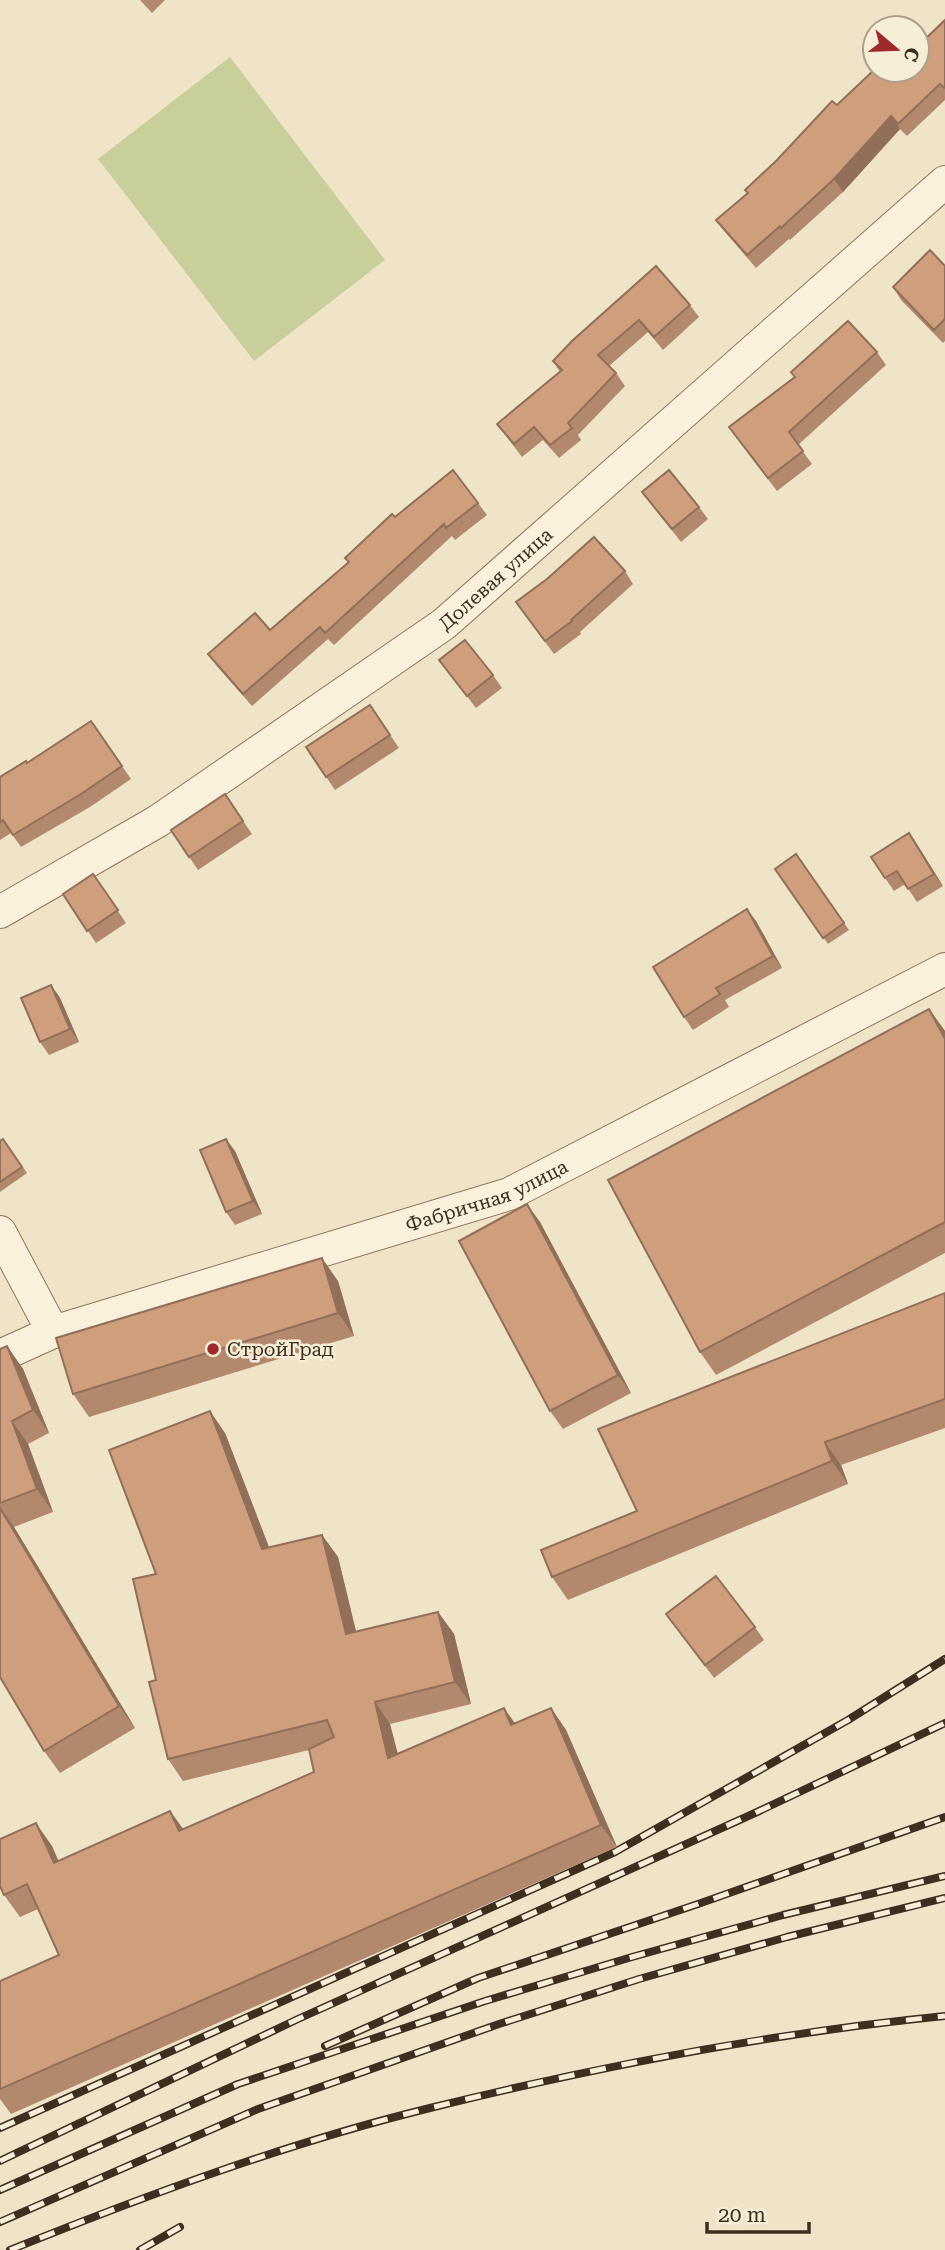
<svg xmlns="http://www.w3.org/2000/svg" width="945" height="2250" font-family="'Roboto Serif',serif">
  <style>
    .green { fill: #c9cf9b }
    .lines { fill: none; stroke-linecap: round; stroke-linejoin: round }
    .minor-casing { stroke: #8d765c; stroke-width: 34 }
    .minor { stroke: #faf1dc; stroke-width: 32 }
    .rail-casing { stroke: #3d2e20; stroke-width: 8 }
    .rail { stroke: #f7eed8; stroke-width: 5; stroke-dasharray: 16; stroke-linecap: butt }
    .wall { fill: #b2896c }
    .shaded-wall { fill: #916f58 }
    .building { fill: #cf9f7d; stroke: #916f58; stroke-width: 2 }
    .poi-dot { fill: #9e2a2b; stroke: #f7eed8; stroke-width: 2.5 }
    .labels { text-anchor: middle; stroke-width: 5; stroke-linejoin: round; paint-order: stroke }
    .street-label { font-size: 19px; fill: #3d2e20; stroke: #f7eed8 }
    .poi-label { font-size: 19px; fill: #3d2e20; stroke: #f7eed8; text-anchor: start }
  </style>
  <rect width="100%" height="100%" fill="#f0e4c8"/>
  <polygon class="green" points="230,57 385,260 254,361 98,159"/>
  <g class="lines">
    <defs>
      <g id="minor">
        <path id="s1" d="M 0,912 L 158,821 L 444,624 L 945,182"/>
        <polyline points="0,1232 53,1332"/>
        <path id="s2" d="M 0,1356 L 53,1332 L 509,1194 L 945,969"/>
      </g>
    </defs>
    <use href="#minor" class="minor-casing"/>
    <use href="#minor" class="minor"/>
    <defs>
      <g id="rail">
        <polyline points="325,2046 478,1978 698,1904 945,1817"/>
        <polyline points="0,2128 615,1852 848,1720 945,1659"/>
        <polyline points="0,2161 298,2019 755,1813 945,1723"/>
        <polyline points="0,2190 238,2084 485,2001 632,1957 783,1915 945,1876"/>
        <polyline points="0,2222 258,2109 499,2024 639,1979 787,1937 945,1898"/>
        <path d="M 10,2250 C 147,2195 287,2143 430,2108 C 600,2066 772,2033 945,2016"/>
        <polyline points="140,2250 180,2227"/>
      </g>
    </defs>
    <use href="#rail" class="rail-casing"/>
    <use href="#rail" class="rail"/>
  </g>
  <g class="wall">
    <polygon points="140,0 165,0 152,13"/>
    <polygon points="945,20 945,100 907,136 900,129 843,192 790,240 789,239 756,268 725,232 716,220 747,193 837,105 917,70"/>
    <polygon points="656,266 690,305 699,317 663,350 648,332 609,366 616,373 625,386 578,435 581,440 559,458 543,440 522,457 497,424 560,372 553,361"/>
    <polygon points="945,266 945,341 943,343 901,300 893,287"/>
    <polygon points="877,352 886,365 798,445 812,464 777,491 729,427 795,377 791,372"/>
    <polygon points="642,492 699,507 708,519 681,542"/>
    <polygon points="478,503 487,515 455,540 452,536 334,645 328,639 252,706 217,666 208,654 270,630 349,562 345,558 395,517"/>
    <polygon points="625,571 633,584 580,632 581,634 554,654 516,602"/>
    <polygon points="439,660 493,675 502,688 476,708"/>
    <polygon points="370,705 399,748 335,790 306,747"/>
    <polygon points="91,721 131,779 90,807 21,847 11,833 0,840 0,777 27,763"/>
    <polygon points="225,794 252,834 198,870 171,830"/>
    <polygon points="909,833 943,886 917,902 905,884 894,891 885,878"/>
    <polygon points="796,854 849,930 828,944 775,869"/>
    <polygon points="93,874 126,923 96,943 63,894"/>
    <polygon points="756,921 782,968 725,1000 729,1007 693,1030 684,1017"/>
    <polygon points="51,985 60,998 79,1042 49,1055 40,1042"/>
    <polygon points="929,1009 945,1031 945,1253 716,1375 700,1352"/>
    <polygon points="3,1139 27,1173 0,1192 0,1141"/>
    <polygon points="235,1151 262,1214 235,1225 226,1212"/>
    <polygon points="540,1222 631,1393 563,1429 550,1411"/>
    <polygon points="338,1281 354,1336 89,1417 73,1394"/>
    <polygon points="945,1293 945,1428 841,1465 848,1484 568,1600 552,1577 637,1511"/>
    <polygon points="7,1346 23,1369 49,1433 28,1444 53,1512 14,1527 135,1728 60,1773 44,1751 0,1677 0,1349"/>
    <polygon points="225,1433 269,1547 322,1535 338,1557 356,1632 438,1612 454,1634 471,1704 390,1724 398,1754 504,1708 515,1723 551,1708 566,1730 617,1847 11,2114 0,2099 0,1981 59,1955 38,1909 20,1917 4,1895 52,1846 58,1861 170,1811 183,1829 314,1772 309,1750 183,1781 168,1759 156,1680 156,1574"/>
    <polygon points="666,1614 755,1627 764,1640 714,1678"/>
  </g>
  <g class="shaded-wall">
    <polygon points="891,116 900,129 843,192 834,179"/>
    <polygon points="909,833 918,846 943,886 934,874"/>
    <polygon points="747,909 756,921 782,968 773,956"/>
    <polygon points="51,985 60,998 79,1042 70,1029"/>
    <polygon points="929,1009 945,1031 945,1039"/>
    <polygon points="226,1139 235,1151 262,1214 253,1201"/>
    <polygon points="527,1204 540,1222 631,1393 618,1375"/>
    <polygon points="322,1258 338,1281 354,1336 338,1313"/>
    <polygon points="7,1346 23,1369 49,1433 33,1410"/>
    <polygon points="210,1411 225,1433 278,1571 262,1549"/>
    <polygon points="12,1421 28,1444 53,1512 37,1489"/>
    <polygon points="825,1442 841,1465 848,1484 832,1461"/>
    <polygon points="0,1507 14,1527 135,1728 119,1706"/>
    <polygon points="322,1535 338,1557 362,1656 346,1634"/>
    <polygon points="438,1612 454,1634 471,1704 455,1682"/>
    <polygon points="375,1702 390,1724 404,1780 388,1758"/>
    <polygon points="504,1708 519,1730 511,1725"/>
    <polygon points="551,1708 566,1730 617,1847 601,1825"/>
    <polygon points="170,1811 186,1833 179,1831"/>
    <polygon points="36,1823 52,1846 69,1885 54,1863"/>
  </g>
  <g class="building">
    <polygon points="945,20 945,87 944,88 940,84 898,124 891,116 834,179 781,228 780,226 747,255 716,220 748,193 745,190 777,160 832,101 837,105 875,69 917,70 917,47"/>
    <polygon points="930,250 945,266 945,319 934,330 893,287"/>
    <polygon points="656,266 690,305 654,337 639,320 598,355 616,373 568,423 572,428 550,445 534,427 514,444 497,424 562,370 553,361 572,341"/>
    <polygon points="848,321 877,352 789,432 803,451 768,478 729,427 795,377 791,372"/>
    <polygon points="453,470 478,503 446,528 444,524 325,633 320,627 243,694 208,654 255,613 270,630 349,562 345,558 392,514 395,517"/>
    <polygon points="669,470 699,507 672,529 642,492"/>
    <polygon points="594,537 625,571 571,620 572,621 545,641 516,602 547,579"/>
    <polygon points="465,640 493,675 467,696 439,660"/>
    <polygon points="370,705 390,735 326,777 306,747"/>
    <polygon points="91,721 122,766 81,794 13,835 3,820 0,822 0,777 26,761 27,763"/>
    <polygon points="225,794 243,821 189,857 171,830"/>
    <polygon points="909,833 934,874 908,889 897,871 885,878 871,857"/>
    <polygon points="796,854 844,923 823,938 775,869"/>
    <polygon points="93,874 118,910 87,931 63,894"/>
    <polygon points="747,909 773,956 716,988 720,994 684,1017 653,967"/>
    <polygon points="51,985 70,1029 40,1042 21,998"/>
    <polygon points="929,1009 945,1039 945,1222 700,1352 608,1180"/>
    <polygon points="3,1139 22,1167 0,1182 0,1141"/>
    <polygon points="226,1139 253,1201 226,1212 200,1150"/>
    <polygon points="527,1204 618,1375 550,1411 459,1241"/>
    <polygon points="322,1258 338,1313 73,1394 56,1338"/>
    <polygon points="945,1293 945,1399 825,1442 832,1461 552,1577 541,1550 637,1511 598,1429"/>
    <polygon points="7,1346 33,1410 12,1421 37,1489 0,1503 0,1349"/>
    <polygon points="210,1411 262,1549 322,1535 346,1634 438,1612 455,1682 375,1702 388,1758 504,1708 511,1725 551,1708 601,1825 0,2089 0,1981 59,1955 27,1884 4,1895 0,1886 0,1839 36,1823 54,1863 170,1811 179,1831 314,1772 309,1749 334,1737 327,1720 168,1759 149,1682 156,1680 133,1579 156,1574 109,1450"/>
    <polygon points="0,1508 119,1706 44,1751 0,1677"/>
    <polygon points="716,1576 755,1627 705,1665 666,1614"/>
  </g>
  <circle class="poi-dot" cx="213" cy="1349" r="7"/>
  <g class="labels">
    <g class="street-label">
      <text dy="7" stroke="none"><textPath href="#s1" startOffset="598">Долевая улица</textPath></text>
      <text dy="7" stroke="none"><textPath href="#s2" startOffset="513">Фабричная улица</textPath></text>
    </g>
    <g class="poi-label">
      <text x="227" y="1356">СтройГрад</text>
    </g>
  </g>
  <g transform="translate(896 49) rotate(109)"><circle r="33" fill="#f7eed8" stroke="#ada18e" stroke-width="2"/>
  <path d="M0-5L12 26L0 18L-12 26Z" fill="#9e2a2b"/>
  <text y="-10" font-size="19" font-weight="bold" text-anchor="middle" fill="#3d2e20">С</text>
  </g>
  <path d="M707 2222v10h102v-10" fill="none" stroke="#3d2e20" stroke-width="3.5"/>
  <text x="718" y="2222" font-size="21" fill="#3d2e20" stroke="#f7eed8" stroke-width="5" paint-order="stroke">20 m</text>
</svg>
